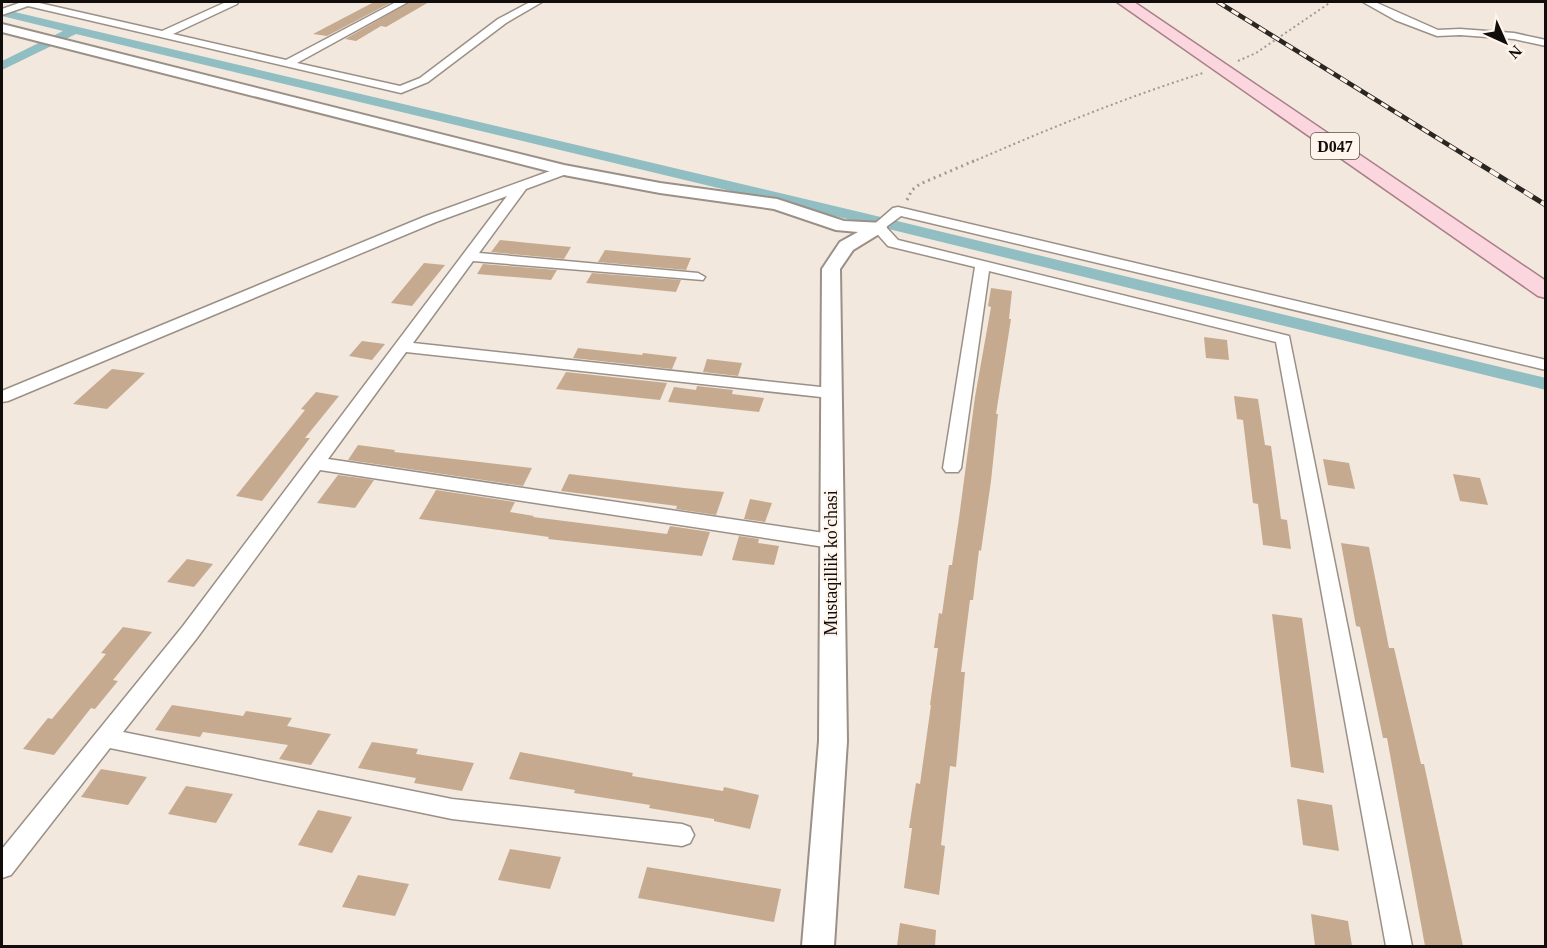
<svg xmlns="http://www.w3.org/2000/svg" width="1547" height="948" font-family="'Times New Roman',serif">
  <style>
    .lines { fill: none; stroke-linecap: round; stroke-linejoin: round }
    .canal { fill: #91bec2; fill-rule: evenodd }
    .building { fill: #c5aa90 }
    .minor-casing { stroke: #9b9087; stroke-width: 3 }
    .tertiary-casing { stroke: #9b9087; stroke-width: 4 }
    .primary-casing { stroke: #a87e87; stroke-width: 3 }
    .path-far1 { stroke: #a29991; stroke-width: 2; stroke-dasharray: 2 3; stroke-linecap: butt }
    .path { stroke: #a29991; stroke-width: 3; stroke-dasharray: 2 4; stroke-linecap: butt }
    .minor { fill: #fff; fill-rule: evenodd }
    .tertiary { fill: #fff; fill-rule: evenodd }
    .primary { fill: #fcd6df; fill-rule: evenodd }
    .rail-far1-casing { stroke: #2a2622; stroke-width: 4.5 }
    .rail-casing { stroke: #2a2622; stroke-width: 5 }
    .rail-far1 { stroke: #fff5ed; stroke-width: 3; stroke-dasharray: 8; stroke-linecap: butt }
    .rail { stroke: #fff5ed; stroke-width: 4; stroke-dasharray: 10; stroke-linecap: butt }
    .labels { text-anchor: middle; stroke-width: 4.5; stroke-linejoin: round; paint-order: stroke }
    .shield { fill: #fff5ed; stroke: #58534e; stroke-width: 1.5 }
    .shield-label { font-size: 16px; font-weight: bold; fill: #110d0a }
    .street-label { font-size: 18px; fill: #110d0a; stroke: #fff5ed }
  </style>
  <rect width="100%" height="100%" fill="#f3e8dd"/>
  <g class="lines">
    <polygon class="canal" points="2,9 864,213 1546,378 1546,390 864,223 76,34 2,70 2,61 63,31 2,16"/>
  </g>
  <g class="building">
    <polygon points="374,2 392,2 327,36 313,34"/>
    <polygon points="410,2 429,2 386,27 381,26 356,41 345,39"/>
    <polygon points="500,240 529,243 571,247 564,259 491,252"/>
    <polygon points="605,250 657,255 691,258 686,270 598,262"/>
    <polygon points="424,263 445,265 412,306 391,303"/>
    <polygon points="483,264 557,270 551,280 477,274"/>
    <polygon points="592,273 681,280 676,292 586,283"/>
    <polygon points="991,288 1012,291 1009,319 1011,319 996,414 998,414 991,481 981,551 979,550 973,600 970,600 961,672 965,672 960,726 956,767 950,766 941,845 945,846 939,895 904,888 912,828 909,828 916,783 920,784 931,705 930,705 938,648 934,648 939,613 942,614 949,565 952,565 959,518 975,397 991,307 988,306"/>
    <polygon points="1204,337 1227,340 1229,360 1206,358"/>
    <polygon points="362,341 385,344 372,360 349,356"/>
    <polygon points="578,348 642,355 643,353 677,357 672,369 573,358"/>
    <polygon points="707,359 742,363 738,376 703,372"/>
    <polygon points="112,369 145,373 107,409 73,404"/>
    <polygon points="566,372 667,383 660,400 556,389"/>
    <polygon points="697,386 733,390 732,394 764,398 759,412 668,402 674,387 696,390"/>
    <polygon points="316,392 339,396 305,438 310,438 262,501 236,496 305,410 301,409"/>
    <polygon points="1234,396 1258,399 1265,445 1271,446 1281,519 1287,520 1291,549 1263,545 1258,504 1253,503 1243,420 1237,419"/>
    <polygon points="358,445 395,450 394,452 532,468 523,486 348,460"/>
    <polygon points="1323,459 1349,463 1355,489 1328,485"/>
    <polygon points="569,474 684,488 724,492 716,515 676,509 677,506 561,491"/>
    <polygon points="1453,474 1480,478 1488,505 1460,501"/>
    <polygon points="338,475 374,480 355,508 317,503"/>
    <polygon points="436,490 515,502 510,512 534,516 533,517 667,534 670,526 710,532 702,556 548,539 549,537 419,519"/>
    <polygon points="750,499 772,503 765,522 744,519"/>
    <polygon points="739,536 759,539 758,543 779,546 774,565 732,560"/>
    <polygon points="1341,543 1369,547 1389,648 1394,648 1421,764 1424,764 1463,946 1425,946 1387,738 1383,738 1360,627 1356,626"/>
    <polygon points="187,559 213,564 194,587 167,582"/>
    <polygon points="1272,614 1302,618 1324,773 1291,767"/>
    <polygon points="123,627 152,632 113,680 118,681 95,709 91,708 54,755 23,749 48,718 52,719 106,654 101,653"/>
    <polygon points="172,705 243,716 246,711 292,718 287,726 331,734 311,765 279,759 288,745 203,732 200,737 155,730"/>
    <polygon points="372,742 418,749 416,754 474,763 462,791 414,783 416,778 358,768"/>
    <polygon points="520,752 633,773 632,776 723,791 724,787 759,795 750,829 714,821 714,819 649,808 650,805 574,793 575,790 509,779"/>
    <polygon points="101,769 147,777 128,805 81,797"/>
    <polygon points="186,786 233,794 216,823 168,814"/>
    <polygon points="1297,799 1332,805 1339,851 1303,845"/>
    <polygon points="318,810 352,817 332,853 298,845"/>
    <polygon points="510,849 561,857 550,889 498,880"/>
    <polygon points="647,867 781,889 774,922 638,898"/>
    <polygon points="358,875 409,884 395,916 342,907"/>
    <polygon points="1311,914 1348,921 1352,946 1315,946"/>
    <polygon points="900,923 936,930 935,946 897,946"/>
  </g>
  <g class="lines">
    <defs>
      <g id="minor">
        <polygon points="22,2 35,2 162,31 226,2 238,2 237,4 173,34 286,60 396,2 408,2 297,63 400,86 420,78 498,19 530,2 542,2 506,23 428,82 401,93 28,6 2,15 2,9"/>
        <polygon points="1363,2 1375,2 1438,30 1460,29 1514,33 1546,40 1546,46 1514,39 1460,35 1437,36 1395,20"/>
        <polygon points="564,166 569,167 570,170 569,173 526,189 479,253 698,273 705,277 703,280 473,261 413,343 830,388 836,389 838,393 836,397 830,398 406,352 328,459 831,534 838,536 841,541 838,546 831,548 320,470 197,638 123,732 452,799 682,824 690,827 694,835 690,843 682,846 452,819 110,748 11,875 2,878 2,849 183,626 507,196 436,222 8,401 2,402 2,391 426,216"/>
        <polygon points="898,207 1546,360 1546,370 901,216 886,227 898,240 1289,336 1412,946 1386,946 1276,342 989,271 961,468 958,472 946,472 943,468 975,267 888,246 871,227 893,208"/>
      </g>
      <polygon id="tertiary" points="2,24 564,165 660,183 777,199 844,221 884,223 887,227 884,231 853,250 840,269 847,741 834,946 802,946 819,741 822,269 840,242 858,232 836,230 774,209 660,193 564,175 2,32"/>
      <polygon id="primary" points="1117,2 1134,2 1546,281 1546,298 1538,296"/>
    </defs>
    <use href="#minor" class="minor-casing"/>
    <use href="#tertiary" class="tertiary-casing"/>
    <use href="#primary" class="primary-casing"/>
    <g class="path-far1">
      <polyline points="1238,61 1256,53 1331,2"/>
      <path d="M 972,162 C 1048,129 1124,98 1203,73"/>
    </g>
    <polyline class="path" points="907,200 912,190 920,184 976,160"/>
    <use href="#minor" class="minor"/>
    <use href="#tertiary" class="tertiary"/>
    <use href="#primary" class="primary"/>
    <defs>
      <polyline id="rail-far1" points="1218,2 1476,162"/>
      <polyline id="rail" points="1473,160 1546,205"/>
    </defs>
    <use href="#rail-far1" class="rail-far1-casing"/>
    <use href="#rail" class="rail-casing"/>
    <use href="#rail-far1" class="rail-far1"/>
    <use href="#rail" class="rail"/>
  </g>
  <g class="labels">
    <rect class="shield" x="1311" y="133" width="48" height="26" rx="4.5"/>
    <g class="shield-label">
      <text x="1335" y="152">D047</text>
    </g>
    <g class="street-label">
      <text transform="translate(831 563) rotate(-90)" y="6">Mustaqillik ko'chasi</text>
    </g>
  </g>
  <rect width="1547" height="948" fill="none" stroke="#110d0a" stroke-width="6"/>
  <g transform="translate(1505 42) rotate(135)" stroke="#fff5ed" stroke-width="4.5" paint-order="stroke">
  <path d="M0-4.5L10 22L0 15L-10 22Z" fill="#110d0a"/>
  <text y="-9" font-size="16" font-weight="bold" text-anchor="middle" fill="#110d0a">N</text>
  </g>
</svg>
